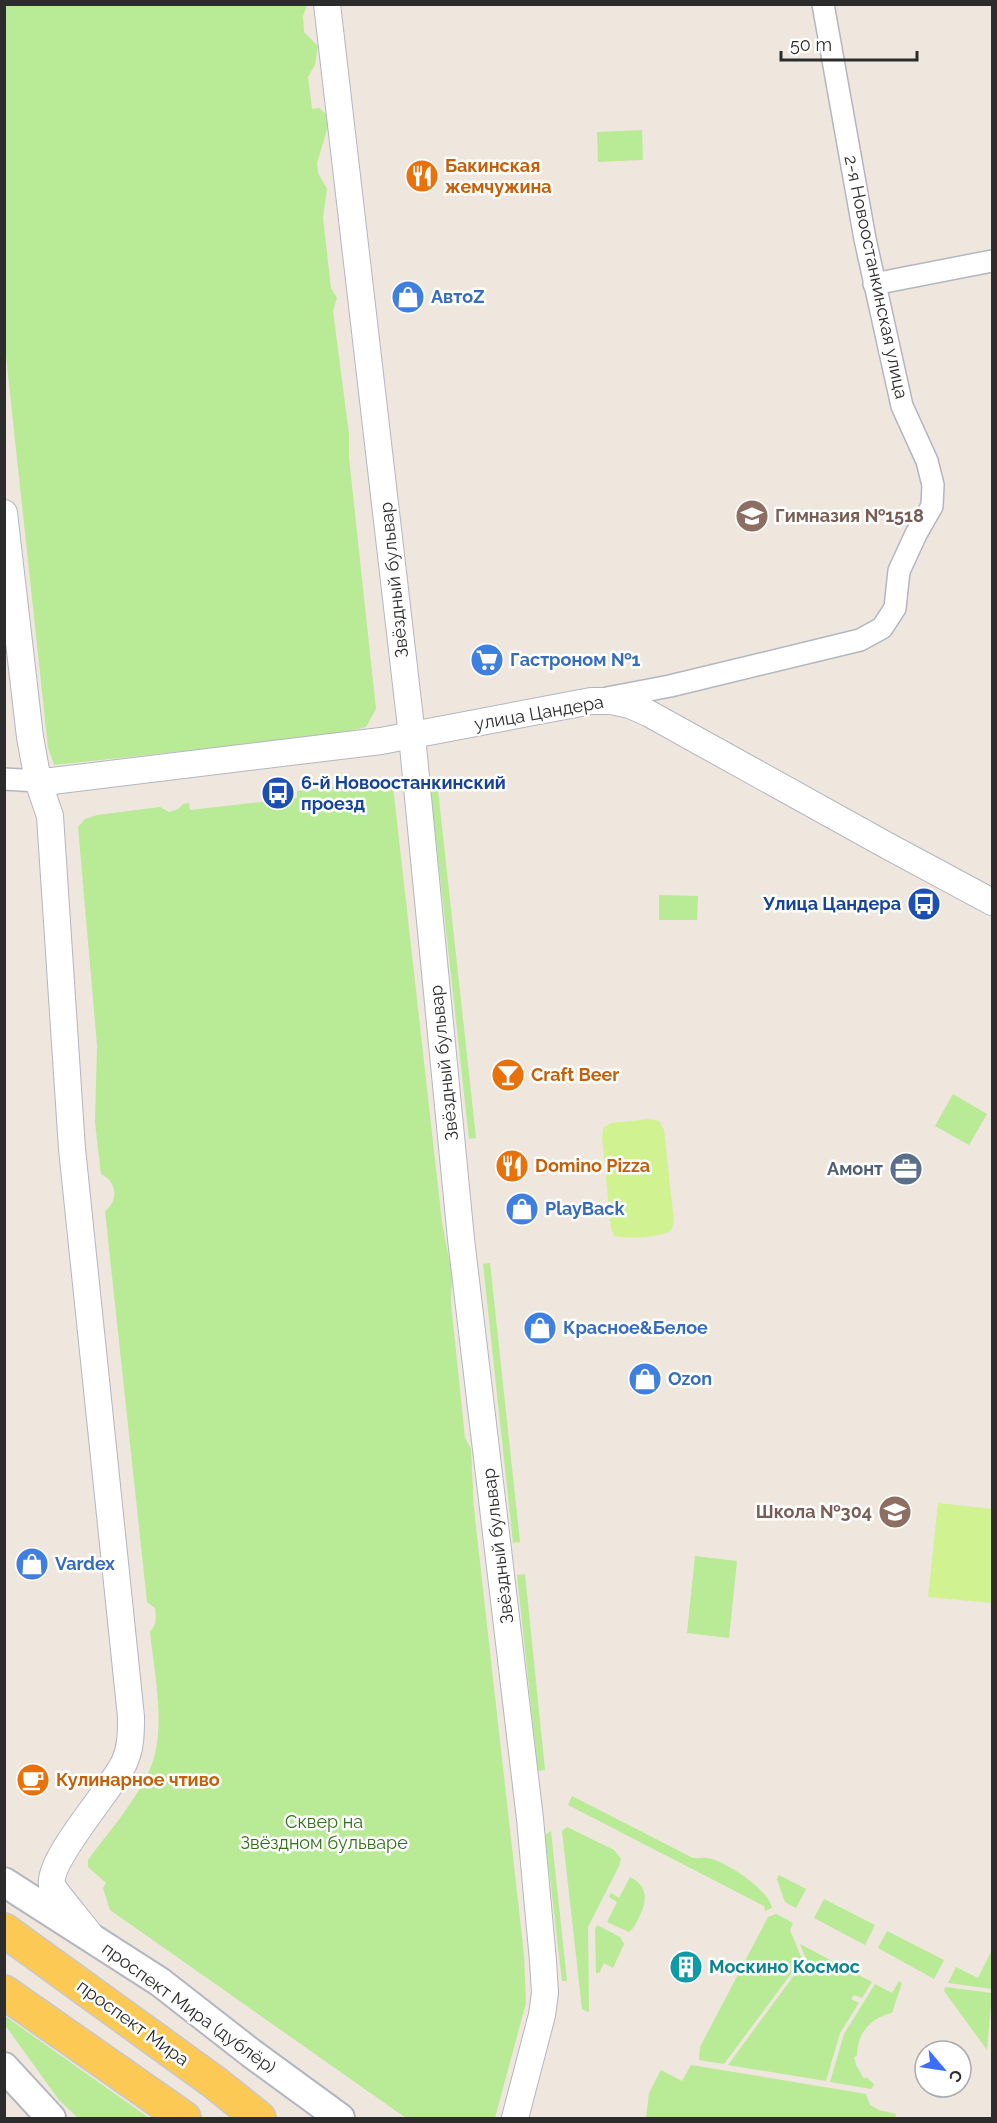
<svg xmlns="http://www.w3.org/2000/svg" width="997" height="2123" font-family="Raleway,sans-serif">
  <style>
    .green { fill: #b9ea96 }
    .pitch { fill: #d0f291 }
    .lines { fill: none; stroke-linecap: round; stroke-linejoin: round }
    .minor-casing { stroke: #b2b6c1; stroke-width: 24 }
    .tertiary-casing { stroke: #b2b6c1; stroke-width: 28 }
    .secondary-casing { stroke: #b2b6c1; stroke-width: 32 }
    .primary-casing { stroke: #c8c8c8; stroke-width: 36 }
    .minor { stroke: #fff; stroke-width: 21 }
    .tertiary { stroke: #fff; stroke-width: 26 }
    .secondary { stroke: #fff; stroke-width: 28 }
    .primary { stroke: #fdc955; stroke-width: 33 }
    .labels { text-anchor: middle; stroke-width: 5; stroke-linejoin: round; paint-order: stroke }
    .food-label { font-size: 18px; font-weight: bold; fill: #c56008; stroke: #fff; text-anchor: start }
    .street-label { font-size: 18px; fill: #2c2c2c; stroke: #fff }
    .shop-label { font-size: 18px; font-weight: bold; fill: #366cbe; stroke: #fff; text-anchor: start }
    .education-label { font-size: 18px; font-weight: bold; fill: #785e54; stroke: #fff; text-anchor: start }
    .transit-label { font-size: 18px; font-weight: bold; fill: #164399; stroke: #fff; text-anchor: start }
    .service-label { font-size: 18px; font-weight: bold; fill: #4e5e75; stroke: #fff; text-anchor: end }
    .park-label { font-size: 18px; fill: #2f7114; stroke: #fff }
    .culture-label { font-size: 18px; font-weight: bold; fill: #0d838f; stroke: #fff; text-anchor: start }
  </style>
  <rect width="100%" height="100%" fill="#efe6de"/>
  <g class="green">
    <polygon points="4,5 307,5 303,16 304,32 318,46 315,65 308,77 312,109 319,108 326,114 329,123 317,163 318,173 327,189 323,218 331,288 337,298 333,311 349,434 349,458 376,709 366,727 333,735 54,765 48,747 5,347"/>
    <polygon points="642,130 643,160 598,162 597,132"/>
    <path d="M 385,781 L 392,785 L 394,795 L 442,1222 L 452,1275 L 451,1303 L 465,1438 L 471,1449 L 474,1509 L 524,1955 L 526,2003 L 495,2118 L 406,2118 L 110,1910 L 103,1888 L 106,1883 L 88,1867 L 88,1860 C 110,1830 138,1799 152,1764 C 166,1726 154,1671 150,1632 C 157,1624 156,1618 155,1608 L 147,1602 L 105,1211 C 119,1200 117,1182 101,1174 L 95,1123 L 97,1045 L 78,827 L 85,819 L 97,815 L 160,807 L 169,812 L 178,809 L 183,804 L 189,803 L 190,810 L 297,798 L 297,791 Z"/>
    <polygon points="437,781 476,1138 469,1139 431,794 430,782"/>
    <polygon points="659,895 698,896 697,920 659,920"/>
    <polygon points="953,1094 987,1114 969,1145 935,1126"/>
    <polygon points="490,1263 520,1542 513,1543 483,1264"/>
    <polygon points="695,1556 737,1561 729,1638 687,1633"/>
    <polygon points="525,1574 545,1770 538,1771 517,1575"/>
    <path d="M 572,1796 L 693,1858 C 699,1858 706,1857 712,1859 C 729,1864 769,1890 772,1908 L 765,1911 L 764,1906 L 568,1805 Z"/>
    <polygon points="567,1827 614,1850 621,1859 619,1866 588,1927 589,2012 582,2009 562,1831"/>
    <polygon points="551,1831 567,1981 562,1981 545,1835"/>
    <polygon points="779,1875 806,1889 796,1908 785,1902 777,1879"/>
    <path d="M 630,1877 C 647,1886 648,1899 640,1915 C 637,1922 634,1928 629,1932 L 607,1922 L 617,1902 L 609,1897 L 611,1893 L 619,1898 Z"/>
    <polygon points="824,1899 875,1925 865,1945 814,1918"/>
    <polygon points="776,1914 793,1923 790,1930 802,1959 724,2064 699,2060 700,2047 768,1917"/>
    <polygon points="597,1925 620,1937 624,1944 613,1968 604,1963 599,1973 596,1973 595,1930"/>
    <polygon points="887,1931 944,1960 934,1979 878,1948"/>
    <polygon points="800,1944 872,1982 862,1998 854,1995 851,1999 859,2003 840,2033 826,2081 728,2065 803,1963 808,1975 812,1974"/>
    <polygon points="992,1950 992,1989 948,1983 956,1967 978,1978"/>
    <path d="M 899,1981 L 902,1983 L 892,2013 C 870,2018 857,2033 857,2056 L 854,2057 L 856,2065 L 864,2079 L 866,2077 L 874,2084 L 871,2089 L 830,2082 L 844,2034 L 875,1984 L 892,1993 Z"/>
    <polygon points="945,1987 992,1993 987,2050 944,1991"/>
    <polygon points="5,2016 149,2118 78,2118 59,2100 5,2025"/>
    <polygon points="691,2065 866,2094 870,2105 879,2110 896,2114 895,2118 646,2118 649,2093 661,2070 682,2081"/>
  </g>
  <g class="pitch">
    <path d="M 650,1119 L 659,1121 L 664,1130 L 674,1222 L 671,1231 C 655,1238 631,1239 614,1236 L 611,1228 L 602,1137 L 603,1128 L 611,1123 Z"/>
    <polygon points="938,1503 992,1509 992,1603 928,1597"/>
  </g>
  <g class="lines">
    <defs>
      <g id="minor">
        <polyline points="874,284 992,261"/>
        <polyline points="607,698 670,686 860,640 882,628 895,608 899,571 916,534 932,506 933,485 927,461 902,406 865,239 823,4"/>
        <polyline points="4,779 38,781"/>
      </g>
      <g id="tertiary">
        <polyline points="327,4 412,736 461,1239 530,1819 543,1961 545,1993 542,2015 515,2118"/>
        <path d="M 4,513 L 30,737 L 38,781 L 50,816 L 72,1149 L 131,1717 C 131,1733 131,1748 124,1763 C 111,1790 47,1860 52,1885 C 53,1890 85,1927 91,1936"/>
        <polyline points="38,781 52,781 381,741 591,701 611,701 630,705 648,713 886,845 992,902"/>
      </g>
      <g id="secondary">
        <polyline points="4,1882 160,1982 251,2053 340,2118"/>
        <polyline points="4,2067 51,2118"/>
      </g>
      <g id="primary">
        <polyline points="4,1930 214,2082 259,2118"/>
        <polyline points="4,1992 184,2118"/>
      </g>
    </defs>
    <use href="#minor" class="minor-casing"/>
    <use href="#tertiary" class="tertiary-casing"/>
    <use href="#secondary" class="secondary-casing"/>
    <use href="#primary" class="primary-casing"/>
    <use href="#minor" class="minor"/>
    <use href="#tertiary" class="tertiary"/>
    <use href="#secondary" class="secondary"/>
    <use href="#primary" class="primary"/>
  </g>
  <defs>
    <symbol id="restaurant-disc" viewBox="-11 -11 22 22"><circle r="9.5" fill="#e8710a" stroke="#fff"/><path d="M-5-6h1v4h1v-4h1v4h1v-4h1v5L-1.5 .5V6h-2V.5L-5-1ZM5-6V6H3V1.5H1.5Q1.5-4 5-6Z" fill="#fff"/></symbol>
    <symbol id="shop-disc" viewBox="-11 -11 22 22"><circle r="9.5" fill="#3f7fe0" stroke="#fff"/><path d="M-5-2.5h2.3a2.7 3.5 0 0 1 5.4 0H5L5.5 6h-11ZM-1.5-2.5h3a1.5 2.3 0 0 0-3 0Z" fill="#fff"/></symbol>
    <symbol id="school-disc" viewBox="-11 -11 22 22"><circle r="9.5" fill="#8d6e63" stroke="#fff"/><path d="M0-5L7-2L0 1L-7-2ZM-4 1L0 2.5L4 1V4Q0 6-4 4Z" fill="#fff"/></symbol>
    <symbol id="supermarket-disc" viewBox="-11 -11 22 22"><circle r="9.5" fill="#3f7fe0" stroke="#fff"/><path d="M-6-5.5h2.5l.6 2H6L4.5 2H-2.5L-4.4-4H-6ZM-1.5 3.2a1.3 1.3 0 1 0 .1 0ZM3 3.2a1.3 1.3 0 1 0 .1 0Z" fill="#fff"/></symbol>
    <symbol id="bus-disc" viewBox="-11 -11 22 22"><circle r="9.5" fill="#1a4fb4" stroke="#fff"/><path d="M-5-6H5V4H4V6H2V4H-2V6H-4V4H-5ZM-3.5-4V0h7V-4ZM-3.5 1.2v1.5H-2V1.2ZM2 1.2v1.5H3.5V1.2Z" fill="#fff"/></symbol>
    <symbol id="bar-disc" viewBox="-11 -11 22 22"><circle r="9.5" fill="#e8710a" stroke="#fff"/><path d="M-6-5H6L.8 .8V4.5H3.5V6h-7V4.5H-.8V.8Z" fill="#fff"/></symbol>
    <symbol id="office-disc" viewBox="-11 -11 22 22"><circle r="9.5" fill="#5c6f8a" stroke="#fff"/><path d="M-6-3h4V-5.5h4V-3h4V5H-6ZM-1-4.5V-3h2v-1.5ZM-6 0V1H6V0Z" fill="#fff"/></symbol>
    <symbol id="cafe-disc" viewBox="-11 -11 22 22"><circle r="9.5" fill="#e8710a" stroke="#fff"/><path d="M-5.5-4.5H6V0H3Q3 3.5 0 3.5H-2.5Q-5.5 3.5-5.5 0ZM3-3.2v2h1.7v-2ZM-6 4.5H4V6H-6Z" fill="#fff"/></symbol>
    <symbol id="building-disc" viewBox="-11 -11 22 22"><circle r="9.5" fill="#0f9aa8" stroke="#fff"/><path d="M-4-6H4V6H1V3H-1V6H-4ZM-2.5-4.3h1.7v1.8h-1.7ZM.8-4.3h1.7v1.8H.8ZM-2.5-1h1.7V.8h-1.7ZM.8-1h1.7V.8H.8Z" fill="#fff"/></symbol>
  </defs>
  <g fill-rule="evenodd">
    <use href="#restaurant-disc" x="403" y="157" width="38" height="38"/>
    <use href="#shop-disc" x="389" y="278" width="38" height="38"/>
    <use href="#school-disc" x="733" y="497" width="38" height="38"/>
    <use href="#supermarket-disc" x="468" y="641" width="38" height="38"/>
    <use href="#bus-disc" x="259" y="774" width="38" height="38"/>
    <use href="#bus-disc" x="905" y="885" width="38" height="38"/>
    <use href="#bar-disc" x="489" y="1056" width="38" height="38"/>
    <use href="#restaurant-disc" x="493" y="1147" width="38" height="38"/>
    <use href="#office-disc" x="887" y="1150" width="38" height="38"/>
    <use href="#shop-disc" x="503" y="1190" width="38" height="38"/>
    <use href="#shop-disc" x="521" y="1309" width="38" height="38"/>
    <use href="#shop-disc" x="626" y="1360" width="38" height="38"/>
    <use href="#school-disc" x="876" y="1493" width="38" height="38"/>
    <use href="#shop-disc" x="13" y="1545" width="38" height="38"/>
    <use href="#cafe-disc" x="14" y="1761" width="38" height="38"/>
    <use href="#building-disc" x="667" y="1948" width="38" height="38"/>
  </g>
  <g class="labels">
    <g class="food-label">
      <text x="445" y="172">Бакинская<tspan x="445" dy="21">жемчужина</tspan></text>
      <text x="531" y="1081">Craft Beer</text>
      <text x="535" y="1172">Domino Pizza</text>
      <text x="56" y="1786">Кулинарное чтиво</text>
    </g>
    <g class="street-label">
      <text transform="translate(876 277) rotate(78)" y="6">2-я Новоостанкинская улица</text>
      <text transform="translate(394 580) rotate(-96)" y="6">Звёздный бульвар</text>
      <text transform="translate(539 713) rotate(-10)" y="6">улица Цандера</text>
      <text transform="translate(444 1063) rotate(-96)" y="6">Звёздный бульвар</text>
      <text transform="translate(498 1546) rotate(-97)" y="6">Звёздный бульвар</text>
      <text transform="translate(189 2008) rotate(36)" y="6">проспект Мира (дублёр)</text>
      <text transform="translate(133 2023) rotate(36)" y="6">проспект Мира</text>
    </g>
    <g class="shop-label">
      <text x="431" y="303">АвтоZ</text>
      <text x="510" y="666">Гастроном №1</text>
      <text x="545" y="1215">PlayBack</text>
      <text x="563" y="1334">Красное&amp;Белое</text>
      <text x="668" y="1385">Ozon</text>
      <text x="55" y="1570">Vardex</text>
    </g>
    <g class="education-label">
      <text x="775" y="522">Гимназия №1518</text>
      <text x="872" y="1518" text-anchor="end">Школа №304</text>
    </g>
    <g class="transit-label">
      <text x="301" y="789">6-й Новоостанкинский<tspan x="301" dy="21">проезд</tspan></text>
      <text x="901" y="910" text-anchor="end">Улица Цандера</text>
    </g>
    <g class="service-label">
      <text x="883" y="1175">Амонт</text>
    </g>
    <g class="park-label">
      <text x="324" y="1828">Сквер на<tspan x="324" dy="21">Звёздном бульваре</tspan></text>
    </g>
    <g class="culture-label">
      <text x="709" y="1973">Москино Космос</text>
    </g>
  </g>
  <rect width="997" height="2123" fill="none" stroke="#2c2c2c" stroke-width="12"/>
  <g transform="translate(943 2069) rotate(119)"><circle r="28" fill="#ffffff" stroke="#ababab" stroke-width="1.5"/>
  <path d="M0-4.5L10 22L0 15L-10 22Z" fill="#3b6eff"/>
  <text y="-9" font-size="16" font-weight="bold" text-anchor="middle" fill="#2c2c2c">С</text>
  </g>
  <path d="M781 51v9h136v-9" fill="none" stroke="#2c2c2c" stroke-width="3"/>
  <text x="790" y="51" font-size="18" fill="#2c2c2c" stroke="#ffffff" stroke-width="4.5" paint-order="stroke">50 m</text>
</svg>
